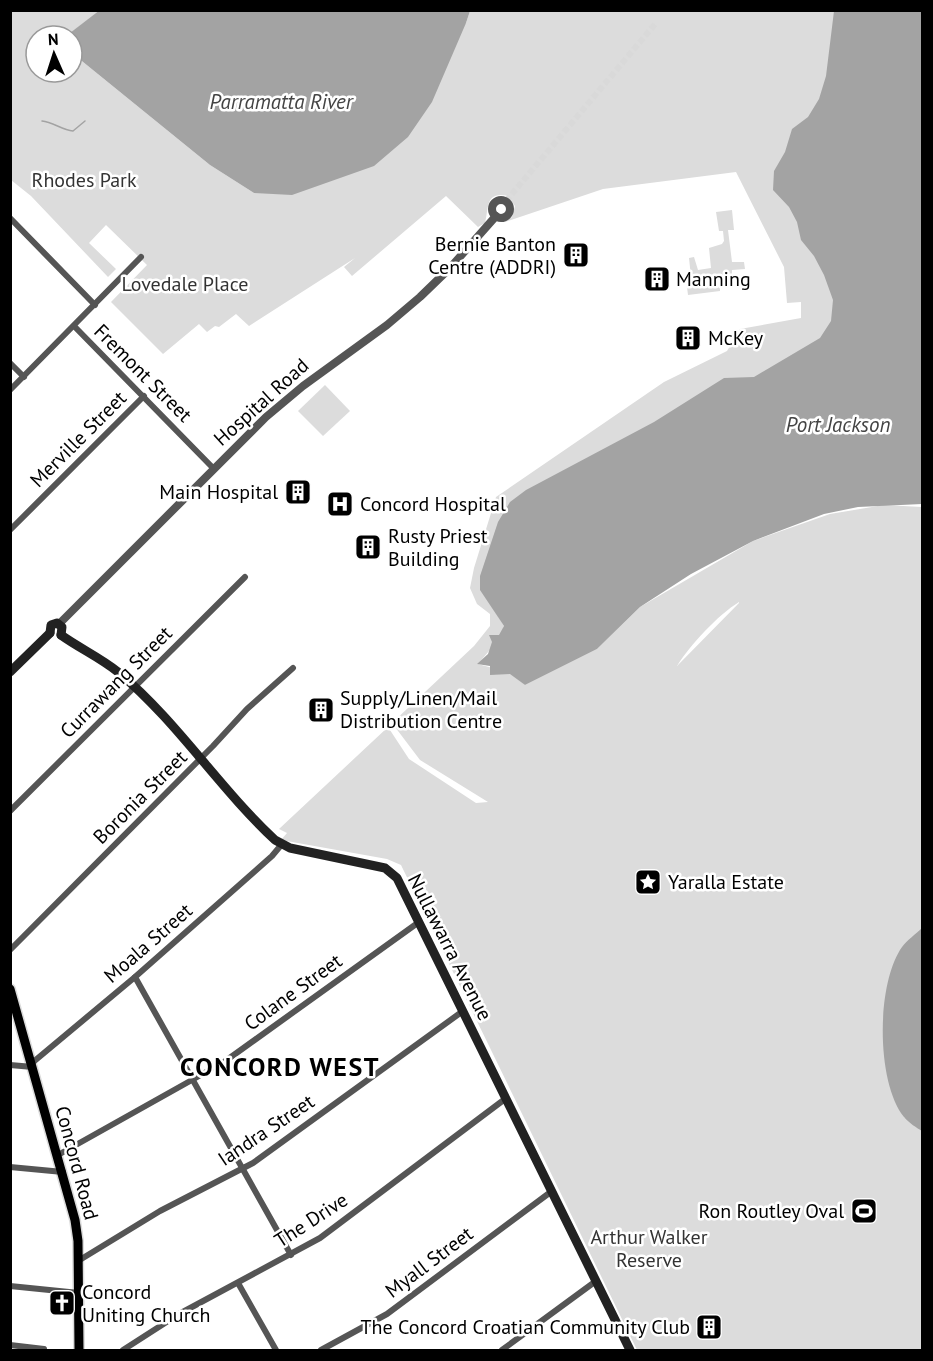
<svg xmlns="http://www.w3.org/2000/svg" width="933" height="1361" font-family="'PT Sans',sans-serif">
  <style>
    .green { fill: #dcdcdc; fill-rule: evenodd }
    .water { fill: #a3a3a3 }
    .lines { fill: none; stroke-linecap: round; stroke-linejoin: round }
    .stream { stroke: #a3a3a3; stroke-width: 1.5 }
    .minor-tunnel { stroke: #d9d9d9; stroke-width: 6; stroke-dasharray: 6 3; stroke-linecap: butt }
    .primary-casing { stroke: #dbdbdb; stroke-width: 12 }
    .minor { stroke: #555; stroke-width: 6 }
    .tertiary { stroke: #555; stroke-width: 8 }
    .secondary { stroke: #222; stroke-width: 9 }
    .primary { stroke: #000; stroke-width: 9 }
    .labels { text-anchor: middle; stroke-width: 5; stroke-linejoin: round; paint-order: stroke }
    .park-label { font-size: 20px; fill: #333; stroke: #fff }
    .poi-label { font-size: 20px; fill: #000; stroke: #fff; text-anchor: start }
    .street-label { font-size: 20px; fill: #000; stroke: #fff }
    .water-label { font-size: 21px; font-style: italic; fill: #444; stroke: #fff }
    .district-label { font-size: 26px; font-weight: bold; letter-spacing: 1.5px; fill: #000; stroke: #fff }
  </style>
  <rect width="100%" height="100%" fill="#fff"/>
  <g class="green">
    <path d="M 10,11 L 100,11 L 66,36 L 36,36 L 36,72 L 72,72 L 72,53 L 210,165 L 254,193 L 466,23 L 470,11 L 839,11 L 841,308 L 823,344 L 491,605 L 504,626 L 499,639 L 478,664 L 511,673 L 525,685 L 597,649 L 640,607 L 753,541 L 830,514 L 884,505 L 922,507 L 922,947 L 904,1117 L 922,1131 L 922,1350 L 637,1350 L 401,865 L 387,859 L 281,840 L 287,833 L 279,829 L 388,727 L 409,759 L 476,803 L 488,802 L 420,760 L 392,723 L 474,646 L 490,626 L 490,614 L 477,604 L 470,588 L 474,568 L 496,497 L 664,382 L 727,351 L 740,329 L 801,318 L 801,302 L 787,303 L 784,267 L 736,172 L 603,189 L 505,222 L 512,217 L 515,206 L 508,196 C 485,191 489,208 485,223 L 478,227 L 446,196 L 352,276 L 344,267 L 355,258 L 249,326 L 236,314 L 219,327 L 215,326 L 207,332 L 199,324 L 163,354 L 111,302 L 147,265 L 106,225 L 89,243 L 116,269 L 108,277 L 31,196 L 11,180 ZM 739,602 L 739,603 L 677,666 C 690,645 718,615 739,602 Z"/>
    <polygon points="732,210 734,230 728,230 732,262 744,262 745,269 732,270 732,276 737,276 738,280 741,280 741,285 720,286 720,291 688,295 686,279 691,277 689,258 694,257 698,270 711,268 709,248 722,244 724,241 723,231 719,231 716,212"/>
    <polygon points="325,385 350,411 323,436 298,411"/>
  </g>
  <g class="water">
    <polygon points="100,10 470,10 470,11 466,23 432,102 408,137 374,166 292,195 254,193 210,165 72,53 72,36 66,36"/>
    <polygon points="834,11 922,11 922,504 858,507 824,514 753,541 691,574 640,607 597,649 525,685 510,674 490,675 490,666 477,664 488,654 492,642 489,635 499,635 504,626 480,590 480,576 498,522 510,502 526,490 654,422 724,378 754,377 820,338 831,321 833,300 824,275 814,256 801,240 797,222 789,207 773,190 774,171 785,152 792,129 808,117 819,99 826,76"/>
    <path d="M 922,928 L 922,1131 C 917,1128 909,1123 904,1117 C 876,1082 876,984 902,947 C 907,940 916,934 922,928 Z"/>
  </g>
  <g class="lines">
    <path class="stream" d="M 42,121 C 53,122 62,130 73,131 L 85,121"/>
    <polyline class="minor-tunnel" points="506,201 656,23"/>
    <defs>
      <polyline id="primary" points="10,989 75,1220 78,1241 79,1350"/>
    </defs>
    <use href="#primary" class="primary-casing"/>
    <g class="minor">
      <polyline points="10,218 95,305"/>
      <polyline points="74,326 214,469"/>
      <polyline points="10,363 24,377"/>
      <polyline points="10,390 141,257"/>
      <polyline points="10,530 144,396"/>
      <polyline points="10,811 245,577"/>
      <polyline points="10,950 213,746 247,709 293,668"/>
      <polyline points="135,977 291,1255"/>
      <polyline points="32,1063 135,977 272,856 282,844"/>
      <polyline points="10,1065 33,1067"/>
      <polyline points="58,1155 224,1062 419,922"/>
      <polyline points="10,1167 63,1172"/>
      <polyline points="78,1261 160,1211 253,1163 463,1011"/>
      <polyline points="238,1283 276,1350"/>
      <polyline points="10,1286 79,1293"/>
      <polyline points="10,1345 44,1349"/>
      <polyline points="123,1350 179,1314 320,1238 505,1099"/>
      <polyline points="321,1350 387,1314 552,1191"/>
      <polyline points="502,1350 596,1281"/>
    </g>
    <g class="tertiary">
      <circle cx="501" cy="209" r="9"/>
      <polyline points="59,624 266,417 303,386 387,325 420,297 450,268 496,216"/>
    </g>
    <g class="secondary">
      <polyline points="50,633 51,625 57,623 62,627 61,635"/>
      <path d="M 61,635 C 79,648 101,658 118,672 C 177,721 219,788 275,840 L 290,848 L 385,868 L 397,878 L 630,1350"/>
      <polyline points="10,672 50,633"/>
    </g>
    <use href="#primary" class="primary"/>
  </g>
  <defs>
    <symbol id="building-square" viewBox="-11 -11 22 22"><rect x="-9" y="-9" width="18" height="18" rx="4" fill="#000" stroke="#fff"/><path d="M-4-6H4V6H1V3H-1V6H-4ZM-2.5-4.3h1.7v1.8h-1.7ZM.8-4.3h1.7v1.8H.8ZM-2.5-1h1.7V.8h-1.7ZM.8-1h1.7V.8H.8Z" fill="#fff"/></symbol>
    <symbol id="hospital-square" viewBox="-11 -11 22 22"><rect x="-9" y="-9" width="18" height="18" rx="4" fill="#000" stroke="#fff"/><path d="M-5-5h3v3.5h4V-5h3V5h-3V1.5h-4V5h-3Z" fill="#fff"/></symbol>
    <symbol id="sight-square" viewBox="-11 -11 22 22"><rect x="-9" y="-9" width="18" height="18" rx="4" fill="#000" stroke="#fff"/><path d="M0-6L1.8-2.2L6-1.7L2.9 1.2L3.7 5.4L0 3.3L-3.7 5.4L-2.9 1.2L-6-1.7L-1.8-2.2Z" fill="#fff"/></symbol>
    <symbol id="stadium-square" viewBox="-11 -11 22 22"><rect x="-9" y="-9" width="18" height="18" rx="4" fill="#000" stroke="#fff"/><path d="M0-5a6.5 5 0 1 0 0 10a6.5 5 0 1 0 0-10ZM-3.5-1.8h7v3.6h-7Z" fill="#fff"/></symbol>
    <symbol id="church-square" viewBox="-11 -11 22 22"><rect x="-9" y="-9" width="18" height="18" rx="4" fill="#000" stroke="#fff"/><path d="M-1.2-6h2.4v3.5h3.3v2.4h-3.3V6h-2.4V-.1h-3.3v-2.4h3.3Z" fill="#fff"/></symbol>
  </defs>
  <g fill-rule="evenodd">
    <use href="#building-square" x="561" y="240" width="30" height="30"/>
    <use href="#building-square" x="642" y="264" width="30" height="30"/>
    <use href="#building-square" x="673" y="323" width="30" height="30"/>
    <use href="#building-square" x="283" y="477" width="30" height="30"/>
    <use href="#hospital-square" x="325" y="489" width="30" height="30"/>
    <use href="#building-square" x="353" y="532" width="30" height="30"/>
    <use href="#building-square" x="306" y="695" width="30" height="30"/>
    <use href="#sight-square" x="633" y="867" width="30" height="30"/>
    <use href="#stadium-square" x="849" y="1196" width="30" height="30"/>
    <use href="#church-square" x="47" y="1288" width="30" height="30"/>
    <use href="#building-square" x="694" y="1312" width="30" height="30"/>
  </g>
  <g class="labels">
    <g class="park-label">
      <text x="84" y="187">Rhodes Park</text>
      <text x="185" y="291">Lovedale Place</text>
      <text x="649" y="1244">Arthur Walker<tspan x="649" dy="23">Reserve</tspan></text>
    </g>
    <g class="poi-label">
      <text x="556" y="251" text-anchor="end">Bernie Banton<tspan x="556" dy="23">Centre (ADDRI)</tspan></text>
      <text x="676" y="286">Manning</text>
      <text x="708" y="345">McKey</text>
      <text x="278" y="499" text-anchor="end">Main Hospital</text>
      <text x="360" y="511">Concord Hospital</text>
      <text x="388" y="543">Rusty Priest<tspan x="388" dy="23">Building</tspan></text>
      <text x="340" y="705">Supply/Linen/Mail<tspan x="340" dy="23">Distribution Centre</tspan></text>
      <text x="668" y="889">Yaralla Estate</text>
      <text x="844" y="1218" text-anchor="end">Ron Routley Oval</text>
      <text x="82" y="1299">Concord<tspan x="82" dy="23">Uniting Church</tspan></text>
      <text x="690" y="1334" text-anchor="end">The Concord Croatian Community Club</text>
    </g>
    <g class="street-label">
      <text transform="translate(143 373) rotate(45)" y="7">Fremont Street</text>
      <text transform="translate(261 402) rotate(-42)" y="7">Hospital Road</text>
      <text transform="translate(78 439) rotate(-45)" y="7">Merville Street</text>
      <text transform="translate(116 682) rotate(-45)" y="7">Currawang Street</text>
      <text transform="translate(140 797) rotate(-45)" y="7">Boronia Street</text>
      <text transform="translate(148 943) rotate(-41)" y="7">Moala Street</text>
      <text transform="translate(450 947) rotate(63)" y="7">Nullawarra Avenue</text>
      <text transform="translate(293 992) rotate(-36)" y="7">Colane Street</text>
      <text transform="translate(266 1130) rotate(-34)" y="7">Iandra Street</text>
      <text transform="translate(77 1163) rotate(75)" y="7">Concord Road</text>
      <text transform="translate(311 1220) rotate(-33)" y="7">The Drive</text>
      <text transform="translate(429 1262) rotate(-37)" y="7">Myall Street</text>
    </g>
    <g class="water-label">
      <text x="281" y="109">Parramatta River</text>
      <text x="838" y="432">Port Jackson</text>
    </g>
    <g class="district-label">
      <text x="280" y="1076">CONCORD WEST</text>
    </g>
  </g>
  <rect width="933" height="1361" fill="none" stroke="#000000" stroke-width="24"/>
  <g transform="translate(54 54) rotate(357)"><circle r="28" fill="#ffffff" stroke="#999999" stroke-width="1.5"/>
  <path d="M0-4.5L10 22L0 15L-10 22Z" fill="#000000"/>
  <text y="-9" font-size="16" font-weight="bold" text-anchor="middle" fill="#000000">N</text>
  </g>
</svg>
